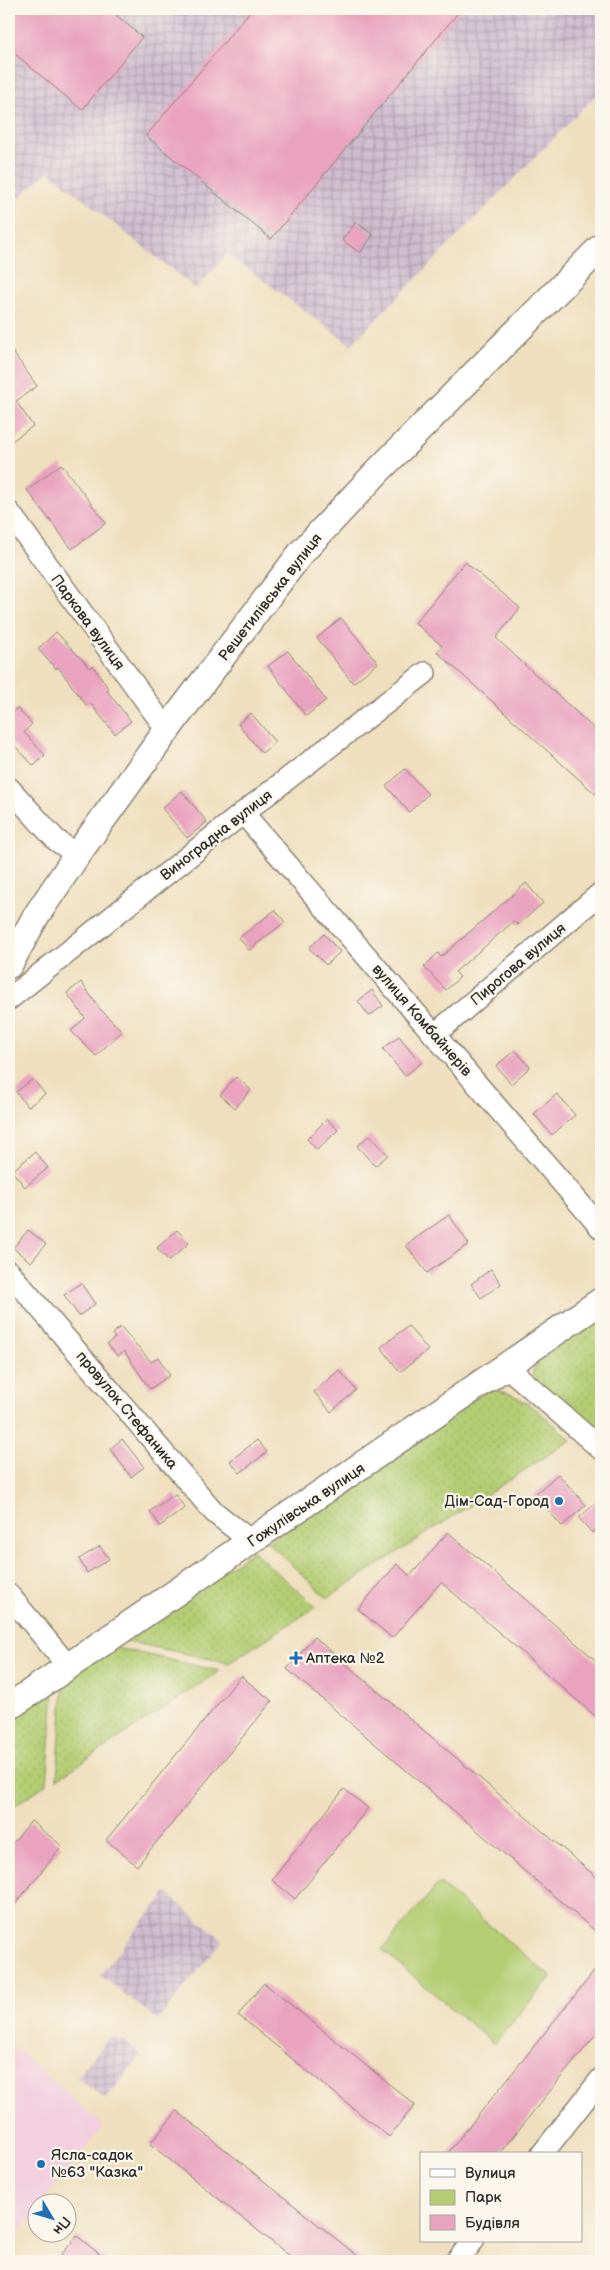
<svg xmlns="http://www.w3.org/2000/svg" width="610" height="2270" font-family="'Balsamiq Sans',sans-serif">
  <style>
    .built { fill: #f3cfe0 }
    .industrial { fill: url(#industrial-grid) }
    .grass { fill: url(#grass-dots); stroke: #707c4f }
    .green { fill: #b4cd73; stroke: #707c4f }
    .building { fill: #e9a3bf }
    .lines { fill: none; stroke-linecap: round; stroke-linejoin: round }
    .minor-casing { stroke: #8d8574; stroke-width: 24 }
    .tertiary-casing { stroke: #8d8574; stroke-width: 29 }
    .minor { stroke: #fff; stroke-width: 21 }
    .tertiary { stroke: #fff; stroke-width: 26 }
    .poi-dot { fill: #1f6fb2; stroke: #fbf7ec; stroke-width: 2 }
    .labels { text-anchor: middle; stroke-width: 4.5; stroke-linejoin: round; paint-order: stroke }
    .street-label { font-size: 15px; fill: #2b2b2b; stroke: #fbf7ec }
    .poi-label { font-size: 15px; fill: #2b2b2b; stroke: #fbf7ec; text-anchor: start }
  </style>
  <defs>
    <pattern id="industrial-grid" width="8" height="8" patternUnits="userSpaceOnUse" patternTransform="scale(1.25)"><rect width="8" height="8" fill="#cfbdcf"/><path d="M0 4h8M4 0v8" fill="none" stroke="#a89aa8"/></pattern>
    <pattern id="grass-dots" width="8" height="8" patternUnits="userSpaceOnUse" patternTransform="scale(1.25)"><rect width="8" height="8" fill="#b4cd73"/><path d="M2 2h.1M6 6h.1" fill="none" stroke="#9bb064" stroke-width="1.8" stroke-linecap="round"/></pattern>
  </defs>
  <rect width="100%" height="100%" fill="#fbf7ec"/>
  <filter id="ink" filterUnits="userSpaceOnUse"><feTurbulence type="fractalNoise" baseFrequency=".02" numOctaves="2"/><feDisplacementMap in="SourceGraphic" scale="10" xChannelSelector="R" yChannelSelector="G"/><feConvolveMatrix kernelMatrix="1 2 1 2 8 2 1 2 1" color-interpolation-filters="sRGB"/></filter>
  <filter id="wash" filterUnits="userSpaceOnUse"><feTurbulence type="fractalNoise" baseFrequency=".0096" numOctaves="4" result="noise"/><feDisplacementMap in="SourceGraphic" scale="20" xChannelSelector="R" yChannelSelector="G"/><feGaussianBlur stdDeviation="1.12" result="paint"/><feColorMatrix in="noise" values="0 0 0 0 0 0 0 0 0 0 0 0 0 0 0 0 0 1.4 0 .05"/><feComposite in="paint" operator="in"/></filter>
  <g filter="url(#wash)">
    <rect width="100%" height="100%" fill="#efdfbe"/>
    <polygon class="built" points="18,2050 103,2126 42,2202 38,2202 37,2209 9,2245 9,2055"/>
    <g class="industrial">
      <polygon points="9,9 601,9 601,90 351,345 227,254 196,289 48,171 9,207"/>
      <polygon points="166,1893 223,1940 158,2020 100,1975"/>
      <polygon points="109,2037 125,2041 141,2054 106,2099 77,2078"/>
    </g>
    <g class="grass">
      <polygon points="601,1314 601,1423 590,1431 532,1379 533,1371 540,1357"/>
      <path d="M 489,1389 C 523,1392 547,1419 571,1440 L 327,1598 L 267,1542 Z"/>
      <polygon points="253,1551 316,1607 229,1663 120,1640"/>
      <polygon points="112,1647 220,1671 57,1779 64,1681"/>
      <polygon points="54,1689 47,1784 9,1809 9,1719"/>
    </g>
    <polygon class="green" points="439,1883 551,1977 494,2044 382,1950"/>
    <g id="blocks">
      <g class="building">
        <polygon points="9,9 109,9 142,37 82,110 9,49"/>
        <polygon points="252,9 461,9 271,239 146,136"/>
        <polygon points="356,222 373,235 360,253 342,240"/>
        <polygon points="9,347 37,386 16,401 33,426 9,443"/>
        <polygon points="61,464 106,523 72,549 27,490"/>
        <polygon points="465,562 520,608 496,638 601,735 601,799 437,652 442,646 415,623"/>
        <polygon points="341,618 378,663 353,683 317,638"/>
        <polygon points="56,632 90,668 93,666 109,689 107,691 131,721 115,734 90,703 86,705 58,667 56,669 38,649"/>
        <polygon points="288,651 326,700 306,716 268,666"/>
        <polygon points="17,708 32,724 24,732 45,755 34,766 12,743 9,747 9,716"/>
        <polygon points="251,713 275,742 262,753 238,724"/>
        <polygon points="405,769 428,794 409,812 386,786"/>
        <polygon points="182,791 207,822 187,838 162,808"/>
        <polygon points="526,883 543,903 518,925 514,921 455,972 460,977 446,990 424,967 438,953 441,957"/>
        <polygon points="275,910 285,922 249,950 239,938"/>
        <polygon points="324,934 340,952 326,965 309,948"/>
        <polygon points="81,982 100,1009 122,1031 96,1056 71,1031 85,1018 67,993"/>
        <polygon points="372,990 383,1006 369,1016 358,1001"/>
        <polygon points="399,1036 421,1063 405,1076 383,1049"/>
        <polygon points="515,1050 530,1067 511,1084 496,1066"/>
        <polygon points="236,1077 251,1090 235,1108 220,1095"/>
        <polygon points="33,1079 45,1094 28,1107 16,1092"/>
        <polygon points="557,1094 575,1115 552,1135 534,1114"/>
        <polygon points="327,1119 338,1130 317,1150 307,1139"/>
        <polygon points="370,1135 388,1155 375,1166 357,1146"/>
        <polygon points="35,1152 48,1168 25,1187 12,1171"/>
        <polygon points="449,1215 469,1244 427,1273 406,1245"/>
        <polygon points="28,1230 46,1244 31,1262 13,1248"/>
        <polygon points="177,1230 189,1243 169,1261 157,1248"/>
        <polygon points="491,1269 501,1284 481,1298 471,1284"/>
        <polygon points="81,1283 95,1304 79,1316 64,1295"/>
        <polygon points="408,1326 428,1350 400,1372 381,1347"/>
        <polygon points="121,1327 151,1362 158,1357 170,1375 150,1389 124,1351 118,1356 107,1344 115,1338 112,1334"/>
        <polygon points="339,1370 356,1390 331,1412 314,1392"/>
        <polygon points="122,1439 144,1467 131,1477 110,1449"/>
        <polygon points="257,1440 267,1452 240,1473 230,1461"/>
        <polygon points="558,1474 586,1505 562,1526 534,1495"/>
        <polygon points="175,1494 185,1508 160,1526 150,1511"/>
        <polygon points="601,1498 601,1524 592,1533 579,1518"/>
        <polygon points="448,1532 601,1665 601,1721 441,1582 392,1638 358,1609 397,1564 410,1576"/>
        <polygon points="100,1546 109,1559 87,1573 79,1559"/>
        <polygon points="314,1637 601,1881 601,1936 287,1669"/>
        <polygon points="241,1676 272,1701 137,1866 106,1840"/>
        <polygon points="344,1789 368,1808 295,1899 272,1880"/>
        <polygon points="31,1821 62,1846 9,1912 9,1848"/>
        <polygon points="601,1963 601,2028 499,2154 447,2154"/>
        <polygon points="264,1983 415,2105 389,2137 238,2015"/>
        <polygon points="177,2111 306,2215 364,2261 296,2261 150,2144"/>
        <polygon points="77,2236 108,2261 56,2261"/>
      </g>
    </g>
  </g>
  <g filter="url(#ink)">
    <use href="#blocks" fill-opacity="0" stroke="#8d8574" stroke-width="1"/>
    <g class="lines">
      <defs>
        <g id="minor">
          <polyline points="9,512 167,730"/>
          <polyline points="9,788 56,840 77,855"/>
          <polyline points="243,813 601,1228"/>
          <polyline points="9,999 243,813 425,673"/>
          <polyline points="434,1035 601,893"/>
          <polyline points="9,1272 214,1512 252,1542"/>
          <polyline points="507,1367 601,1449"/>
          <polyline points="9,1595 68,1666"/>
          <polyline points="542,2154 601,2079"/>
          <polyline points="457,2261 473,2241"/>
        </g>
        <g id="tertiary">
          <polyline points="9,965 36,916 77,855 178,715 301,553 378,471 601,247"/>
          <polyline points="9,1707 601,1301"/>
        </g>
      </defs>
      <use href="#minor" class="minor-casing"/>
      <use href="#tertiary" class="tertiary-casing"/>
      <use href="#minor" class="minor"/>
      <use href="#tertiary" class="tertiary"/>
    </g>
  </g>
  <g class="poi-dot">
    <circle cx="559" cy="1501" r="5"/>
    <path d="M293.5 1650.5h5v5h5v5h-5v5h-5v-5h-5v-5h5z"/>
    <circle cx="41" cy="2164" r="5"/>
  </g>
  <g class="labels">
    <g class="street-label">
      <text transform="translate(270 597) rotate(-52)" y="5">Решетилівська вулиця</text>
      <text transform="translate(88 622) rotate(54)" y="5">Паркова вулиця</text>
      <text transform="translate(216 835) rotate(-38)" y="5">Виноградна вулиця</text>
      <text transform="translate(518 964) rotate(-40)" y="5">Пирогова вулиця</text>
      <text transform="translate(422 1020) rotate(49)" y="5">вулиця Комбайнерів</text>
      <text transform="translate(127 1410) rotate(50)" y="5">провулок Стефаника</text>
      <text transform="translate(306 1505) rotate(-34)" y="5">Гожулівська вулиця</text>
    </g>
    <g class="poi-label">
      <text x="549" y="1506" text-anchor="end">Дім-Сад-Город</text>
      <text x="306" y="1663">Аптека №2</text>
      <text x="51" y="2160">Ясла-садок<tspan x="51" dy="17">№63 "Казка"</tspan></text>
    </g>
  </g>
  <rect width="610" height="2270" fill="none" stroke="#fbf7ec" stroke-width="30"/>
  <rect x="420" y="2152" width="162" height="90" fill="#fbf7ec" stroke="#a8a59f"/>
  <rect x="430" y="2169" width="25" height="8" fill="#ffffff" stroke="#a8a59f"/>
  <text x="465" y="2178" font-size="15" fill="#2b2b2b">Вулиця</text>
  <rect x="430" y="2190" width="25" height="15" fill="#b4cd73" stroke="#a8a59f"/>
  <text x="465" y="2202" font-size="15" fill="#2b2b2b">Парк</text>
  <rect x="430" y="2215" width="25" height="15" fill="#e9a3bf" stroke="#a8a59f"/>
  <text x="465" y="2228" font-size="15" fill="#2b2b2b">Будівля</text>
  <g transform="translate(52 2218) rotate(128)"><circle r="24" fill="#fbf7ec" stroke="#a8a59f"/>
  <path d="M0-4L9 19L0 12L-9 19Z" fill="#1f6fb2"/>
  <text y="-8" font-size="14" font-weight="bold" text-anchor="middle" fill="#2b2b2b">Пн</text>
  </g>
</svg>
